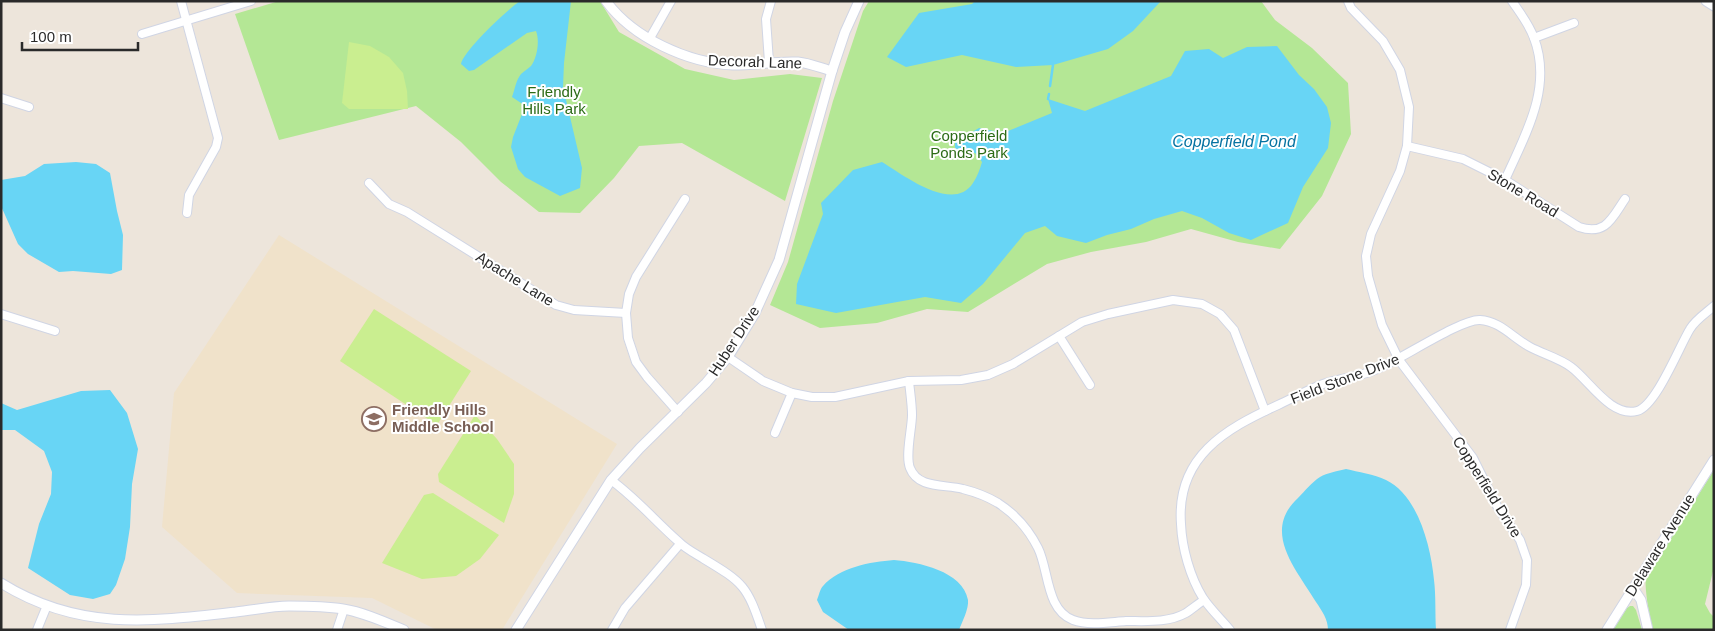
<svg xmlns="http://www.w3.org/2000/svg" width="1715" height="631" font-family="Arial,sans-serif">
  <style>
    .education { fill: #f0e2ca }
    .green { fill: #b4e795 }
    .pitch { fill: #caee90 }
    .water { fill: #68d5f5 }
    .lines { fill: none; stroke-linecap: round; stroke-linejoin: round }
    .stream { stroke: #68d5f5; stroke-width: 2.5 }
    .minor-casing { stroke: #d0d5e4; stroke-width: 10 }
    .tertiary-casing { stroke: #d0d5e4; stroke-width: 11 }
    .minor { stroke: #fff; stroke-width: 8 }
    .tertiary { stroke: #fff; stroke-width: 9 }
    .labels { text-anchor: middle; stroke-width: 4; stroke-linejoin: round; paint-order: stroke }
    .street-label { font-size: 15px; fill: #2a2a2a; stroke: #fff }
    .park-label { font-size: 15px; fill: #2b6b16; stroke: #fff }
    .education-label { font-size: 15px; font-weight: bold; fill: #785e54; stroke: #fff; text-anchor: start }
    .water-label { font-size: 16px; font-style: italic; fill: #0673a2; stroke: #fff }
  </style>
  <rect width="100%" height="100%" fill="#ede5db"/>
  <polygon class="education" points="279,235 617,444 502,630 437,630 372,598 237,593 162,527 174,393"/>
  <g class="green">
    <polygon points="279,1 600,1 619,32 685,69 734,80 790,74 822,78 785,201 682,143 639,146 614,178 580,213 539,212 501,182 461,142 416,106 279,140 235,14"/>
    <polygon points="869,1 1261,1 1275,20 1312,48 1348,83 1351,134 1322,196 1280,249 1238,242 1191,229 1146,242 1091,252 1047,264 968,312 927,309 877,323 820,328 770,305 788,262 833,101 863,11"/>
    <path d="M 1714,470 L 1714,567 L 1705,604 L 1710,613 L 1714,617 L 1714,630 L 1653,630 C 1650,620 1644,587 1646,578 Z"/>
    <polygon points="1630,606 1633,606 1636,610 1642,630 1613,630 1627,608"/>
  </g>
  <g class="pitch">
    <polygon points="349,42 370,46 389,57 403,73 407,91 408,109 349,109 342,103"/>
    <polygon points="374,309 471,371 437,425 340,361"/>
    <polygon points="475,415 497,439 514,464 514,494 504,523 439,482 438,474"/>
    <polygon points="433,493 499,535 480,559 456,576 422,579 382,563 424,495"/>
  </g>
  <g class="water">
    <path d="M 520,1 L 571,1 L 564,63 L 563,87 L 582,168 L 580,188 L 560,196 L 525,177 L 518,169 L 511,147 L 513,137 L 524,109 L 524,105 L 512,97 C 515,89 516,80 521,74 C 524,71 528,69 531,66 C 537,58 540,41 536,31 L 527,33 L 474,70 L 469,71 L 461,64 C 463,51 508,9 520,1 Z"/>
    <polygon points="975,1 1161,1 1133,31 1108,49 1053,65 1016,67 962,55 906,67 887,57 919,13 972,4"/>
    <path d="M 1277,46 L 1299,75 L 1314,89 L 1327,107 L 1331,123 L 1328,148 L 1303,187 L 1288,223 L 1251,240 L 1229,233 L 1202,218 L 1182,211 L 1154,219 L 1131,229 L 1107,235 L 1086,243 L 1057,236 L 1045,226 L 1025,233 L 983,284 L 961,303 L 925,297 L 836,313 L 796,304 L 797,284 L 823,214 L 821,203 L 853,170 L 882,162 C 902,174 953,214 973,183 C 977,177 980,169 982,162 L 975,153 L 961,151 L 955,148 L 955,142 L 979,128 L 1003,133 L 1052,113 L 1048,99 L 1085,111 L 1171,76 L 1185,51 L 1209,49 L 1223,58 L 1247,47 Z"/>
    <polygon points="76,162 96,164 110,173 117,211 123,235 122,270 111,274 73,271 59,272 28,254 18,244 1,206 1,180 25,176 44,164"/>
    <polygon points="110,390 127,413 138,449 132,484 130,527 125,559 116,585 110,594 93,599 70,595 28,568 39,524 51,494 52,472 44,451 15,430 1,430 1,403 17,410 81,391"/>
    <path d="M 1346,469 C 1358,472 1374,474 1386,480 C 1418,495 1431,547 1434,580 C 1436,596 1435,613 1436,630 L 1328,630 C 1328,619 1322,611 1316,602 C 1297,570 1261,532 1298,498 C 1305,491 1312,482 1320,477 C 1327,473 1338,471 1346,469 Z"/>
    <path d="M 894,560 C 918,562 963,571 968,600 C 969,609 962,622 959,630 L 849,630 L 823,612 L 817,600 C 819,595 820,589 823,586 C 840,567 870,562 894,560 Z"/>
  </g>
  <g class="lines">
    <g class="stream">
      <polyline points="1050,86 1053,65"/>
      <polyline points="1048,99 1049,94"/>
    </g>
    <defs>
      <g id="minor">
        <polyline points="181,1 218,138 216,147 189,195 187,213"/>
        <polyline points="1348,1 1351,8 1383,41 1400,70 1409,107 1407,146 1400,171 1371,234 1366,256 1368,276 1382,325 1399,360 1473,458 1498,508 1520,540 1527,560 1526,585 1510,630"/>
        <polyline points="142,34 251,1"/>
        <polyline points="650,38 671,1"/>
        <polyline points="1534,38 1574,23"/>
        <polyline points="769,62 766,19 771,1"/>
        <polyline points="1,98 29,107"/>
        <path d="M 1407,146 L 1463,159 L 1505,180 L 1579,227 C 1606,236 1612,218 1625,199"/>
        <path d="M 1505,180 C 1525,135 1553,88 1534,38 C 1529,24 1520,13 1512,1"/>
        <polyline points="369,183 389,204 407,212 556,305 574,310 626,313"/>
        <polyline points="1,314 55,331"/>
        <polyline points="1059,336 1090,385"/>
        <polyline points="728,357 763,381 792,393 812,397 835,397 909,381 961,380 988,375 1013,364 1082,322 1108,314 1173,300 1202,304 1220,314 1234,330 1265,411"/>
        <path d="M 909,381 C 910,392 912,404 912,415 C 912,428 905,456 910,468 C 918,489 945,484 963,489 C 975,492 988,497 998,503 C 1015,514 1029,530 1038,548 C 1049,570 1046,610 1073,620 C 1089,626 1110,622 1126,621 C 1146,621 1168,623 1186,613 C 1192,609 1198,604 1204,600"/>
        <polyline points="678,412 647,377 636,362 628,338 626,313 629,294 636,277 685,199"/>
        <polyline points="775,433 792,393"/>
        <path d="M 611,480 C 637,499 655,521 679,542 C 686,549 696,554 704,559 C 744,583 747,586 762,630"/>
        <polyline points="37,630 46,608"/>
        <polyline points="337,630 344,609"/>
        <polyline points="612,630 625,608 680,544"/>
        <path d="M 1230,630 C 1222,620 1211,610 1203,598 C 1190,577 1182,548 1181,524 C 1176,457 1225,429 1278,405 C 1293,398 1308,390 1323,384 C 1340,378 1359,377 1375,370 C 1399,361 1460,319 1480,320 C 1500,321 1513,338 1530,347 C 1543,354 1559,358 1571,367 C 1589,380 1611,418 1637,411 C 1656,406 1679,347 1690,329 C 1695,320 1706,313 1714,306"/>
      </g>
      <g id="tertiary">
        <path d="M 606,1 C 633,38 688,63 733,65 C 755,65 776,61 798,62 C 809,63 821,68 832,71"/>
        <polyline points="1706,1 1714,6"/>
        <path d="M 1,583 C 78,631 150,622 236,612 C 254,610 272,606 289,606 C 307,606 325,606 343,609 C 363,612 385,622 404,630"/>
        <polyline points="1633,588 1641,600 1648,630"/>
        <polyline points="516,630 611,480 640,448 706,383 728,357 755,313 779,260 832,71 845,32 859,1"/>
        <polyline points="1607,630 1714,460"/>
      </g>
    </defs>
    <use href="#minor" class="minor-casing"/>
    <use href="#tertiary" class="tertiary-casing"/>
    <use href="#minor" class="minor"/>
    <use href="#tertiary" class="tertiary"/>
  </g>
  <defs>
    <symbol id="school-ring" viewBox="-11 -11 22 22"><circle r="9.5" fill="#fff" stroke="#8d6e63" stroke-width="1.5"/><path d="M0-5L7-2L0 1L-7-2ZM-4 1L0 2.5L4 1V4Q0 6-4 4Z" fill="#8d6e63"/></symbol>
  </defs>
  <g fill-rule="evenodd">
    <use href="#school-ring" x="360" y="405" width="28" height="28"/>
  </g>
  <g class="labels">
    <g class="street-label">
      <text transform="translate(755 62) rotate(2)" y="5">Decorah Lane</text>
      <text transform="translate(1523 193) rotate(31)" y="5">Stone Road</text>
      <text transform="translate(515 279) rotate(32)" y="5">Apache Lane</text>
      <text transform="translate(734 341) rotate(-57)" y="5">Huber Drive</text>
      <text transform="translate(1345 379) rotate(-21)" y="5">Field Stone Drive</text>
      <text transform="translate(1487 487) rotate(58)" y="5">Copperfield Drive</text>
      <text transform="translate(1660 545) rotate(-58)" y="5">Delaware Avenue</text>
    </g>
    <g class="park-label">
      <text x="554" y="97">Friendly<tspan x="554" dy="17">Hills Park</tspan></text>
      <text x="969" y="141">Copperfield<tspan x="969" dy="17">Ponds Park</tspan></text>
    </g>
    <g class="education-label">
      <text x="392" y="415">Friendly Hills<tspan x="392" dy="17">Middle School</tspan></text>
    </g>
    <g class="water-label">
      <text x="1234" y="147">Copperfield Pond</text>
    </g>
  </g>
  <rect width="1715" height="631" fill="none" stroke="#2a2a2a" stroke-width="5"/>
  <path d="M22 42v8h116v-8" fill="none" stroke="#2a2a2a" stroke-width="2.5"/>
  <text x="30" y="42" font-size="15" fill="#2a2a2a" stroke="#ffffff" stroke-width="4" paint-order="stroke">100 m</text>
</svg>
